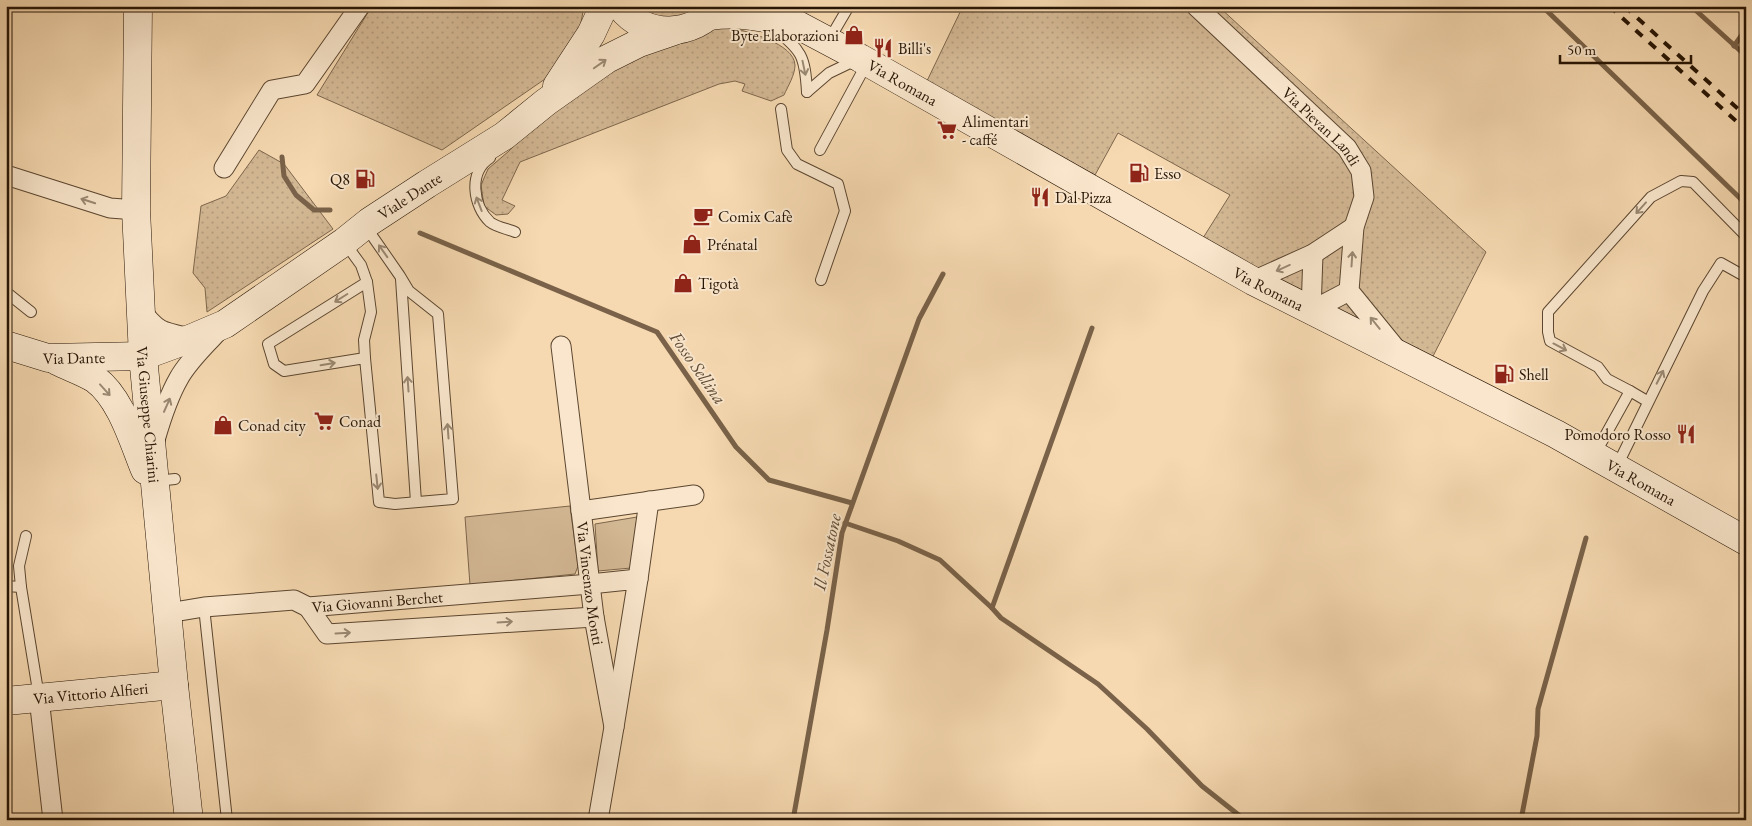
<svg xmlns="http://www.w3.org/2000/svg" width="1752" height="826" font-family="'EB Garamond',serif">
  <style>
    .grass { fill: url(#grass-dots); stroke: #7d664c }
    .green { fill: #d3b894; stroke: #7d664c }
    .lines { fill: none; stroke-linecap: round; stroke-linejoin: round }
    .stream { stroke: #796249; stroke-width: 5 }
    .lane-casing { stroke: #5b4630; stroke-width: 12 }
    .street-casing { stroke: #5b4630; stroke-width: 21 }
    .secondary-casing { stroke: #271505; stroke-width: 29 }
    .lane { stroke: #f9e6cc; stroke-width: 10 }
    .street { stroke: #f9e6cc; stroke-width: 19 }
    .secondary { stroke: #f9e6cc; stroke-width: 28 }
    .rail { stroke: #271505; stroke-width: 4; stroke-dasharray: 9 9; stroke-linecap: butt }
    .oneway { stroke: #9a8872 }
    .labels { text-anchor: middle; stroke-width: 4; stroke-linejoin: round; paint-order: stroke }
    .poi-label { font-size: 16px; fill: #271505; stroke: #f9e6cc; text-anchor: start }
    .street-label { font-size: 16px; fill: #271505; stroke: #f9e6cc }
    .water-label { font-size: 18px; font-style: italic; fill: #5e4933; stroke: #f9e6cc }
  </style>
  <defs>
    <pattern id="grass-dots" width="8" height="8" patternUnits="userSpaceOnUse" patternTransform="scale(1.25)"><rect width="8" height="8" fill="#d3b894"/><path d="M2 2h.1M6 6h.1" fill="none" stroke="#b59d7e" stroke-width="1.8" stroke-linecap="round"/></pattern>
  </defs>
  <rect width="100%" height="100%" fill="#f6d9b1"/>
  <filter id="stains"><feTurbulence type="fractalNoise" baseFrequency=".004" numOctaves="4"/><feColorMatrix values="0 0 0 0 .2 0 0 0 0 .09 0 0 0 0 .02 0 0 0 .5 -.17"/></filter>
  <radialGradient id="worn" r=".72"><stop offset=".6" stop-color="#630" stop-opacity="0"/><stop offset="1" stop-color="#630" stop-opacity=".3"/></radialGradient>
  <g class="grass">
    <polygon points="372,6 584,6 580,28 561,68 442,150 317,95"/>
    <polygon points="636,6 703,6 686,17 654,17"/>
    <polygon points="963,6 1218,6 1486,252 1427,368 1203,238 1230,195 1118,133 1095,175 926,83"/>
    <path d="M 730,27 C 747,32 794,43 795,65 C 795,75 788,86 784,95 L 771,101 L 742,91 L 745,84 L 735,81 L 719,84 L 520,162 L 502,200 L 515,206 L 508,214 L 496,215 L 484,206 L 481,185 L 488,169 L 509,151 L 528,131 L 637,54 L 684,33 Z"/>
    <polygon points="259,150 284,164 333,229 207,312 205,288 193,273 201,206 226,196"/>
  </g>
  <g class="green">
    <polygon points="570,506 578,566 575,574 470,585 465,517"/>
    <polygon points="637,517 631,568 598,571 595,524"/>
  </g>
  <g class="lines">
    <g class="stream">
      <polyline points="1542,6 1746,204"/>
      <polyline points="1691,6 1746,56"/>
      <polyline points="1734,46 1746,29"/>
      <polyline points="282,157 284,176 296,195 314,210 330,210"/>
      <polyline points="420,233 657,332 736,447 769,480 852,503"/>
      <polyline points="845,523 898,541 940,560 992,608 1001,618 1098,684 1147,729 1202,786 1245,820"/>
      <polyline points="992,608 1092,328"/>
      <polyline points="793,820 827,630 842,533 919,319 943,274"/>
      <polyline points="1521,820 1537,736 1538,709 1586,538"/>
    </g>
    <defs>
      <g id="lane">
        <path d="M 773,28 C 802,50 805,56 807,92"/>
        <polyline points="829,40 849,6"/>
        <polyline points="807,92 829,73 856,60"/>
        <polyline points="781,109 787,150 797,164 838,184 845,211 821,280"/>
        <polyline points="820,150 867,63"/>
        <path d="M 490,158 C 468,172 473,206 490,222 C 496,227 508,229 515,232"/>
        <polyline points="345,243 361,265 367,282 268,344 274,364 284,371 365,358 379,502 395,504 453,499 438,314 409,291 400,276 366,227"/>
        <polyline points="401,279 416,502"/>
        <polyline points="6,292 31,312"/>
        <polyline points="365,358 364,340 371,312 367,282"/>
        <polyline points="1630,391 1647,401"/>
        <polyline points="1595,454 1630,391 1607,379 1598,367 1550,341 1548,332 1548,312 1651,197 1681,181 1693,182 1746,236"/>
        <polyline points="1617,466 1703,291 1721,263 1746,277"/>
        <polyline points="156,481 175,479"/>
        <polyline points="6,586 21,587 39,697"/>
        <polyline points="21,587 19,566 26,536"/>
        <polyline points="204,607 227,820"/>
      </g>
      <g id="street">
        <path id="s1" d="M 1196,6 L 1347,148 L 1361,171 L 1364,197 L 1354,227 L 1349,291 L 1397,350"/>
        <polyline points="224,168 272,90 305,84 360,6"/>
        <polyline points="6,175 110,208 136,210"/>
        <polyline points="1253,281 1313,254 1354,227"/>
        <path d="M 141,310 C 158,333 163,332 191,338"/>
        <polyline points="1311,311 1313,254"/>
        <polyline points="1311,311 1349,291"/>
        <path id="s2" d="M 561,346 L 594,617 L 614,727 L 598,820"/>
        <path d="M 155,440 C 161,419 168,397 179,378 C 189,360 206,345 219,330"/>
        <polyline points="581,511 694,495"/>
        <polyline points="638,579 649,501"/>
        <polyline points="308,607 327,634 594,617"/>
        <path id="s3" d="M 168,613 L 204,607 L 294,600 L 308,607 L 590,584 L 638,579 L 614,727"/>
        <polyline points="39,698 53,820"/>
      </g>
      <g id="secondary">
        <path id="s4" d="M 138,6 L 136,210 L 143,356 L 174,685 L 189,820"/>
        <path d="M 620,6 C 646,40 693,37 719,6"/>
        <path id="s5" d="M 769,6 L 796,24 L 860,58 L 1253,281 L 1556,434 L 1746,541"/>
        <path d="M 710,16 C 738,12 763,17 790,23"/>
        <polyline points="557,86 591,34 604,6"/>
        <path id="s6" d="M 6,345 L 48,358 L 143,356 L 192,338 L 225,324 L 344,242 L 369,222 L 427,184 L 504,136 L 546,102 L 607,59 L 639,43 L 674,31"/>
        <path d="M 57,361 C 69,367 84,372 95,379 C 121,398 133,441 145,470"/>
        <path id="s7" d="M 6,701 L 174,685"/>
      </g>
    </defs>
    <use href="#lane" class="lane-casing"/>
    <use href="#street" class="street-casing"/>
    <use href="#secondary" class="secondary-casing"/>
    <use href="#lane" class="lane"/>
    <use href="#street" class="street"/>
    <use href="#secondary" class="secondary"/>
    <g class="rail">
      <polyline points="1609,6 1746,130"/>
      <polyline points="1624,6 1746,116"/>
    </g>
  </g>
  <defs><path id="oneway-shaft" d="M-6 0H5M1.5-3L5.5 0L1.5 3" fill="none" stroke-width="1.6" stroke-linecap="round" stroke-linejoin="round" transform="scale(1.25)"/></defs>
  <g class="oneway">
    <use href="#oneway-shaft" transform="translate(600 64) rotate(-35)"/>
    <use href="#oneway-shaft" transform="translate(804 68) rotate(78)"/>
    <use href="#oneway-shaft" transform="translate(88 201) rotate(-162)"/>
    <use href="#oneway-shaft" transform="translate(479 204) rotate(-111)"/>
    <use href="#oneway-shaft" transform="translate(1641 208) rotate(132)"/>
    <use href="#oneway-shaft" transform="translate(383 251) rotate(-125)"/>
    <use href="#oneway-shaft" transform="translate(1352 259) rotate(-86)"/>
    <use href="#oneway-shaft" transform="translate(1283 268) rotate(156)"/>
    <use href="#oneway-shaft" transform="translate(341 298) rotate(148)"/>
    <use href="#oneway-shaft" transform="translate(1375 323) rotate(-129)"/>
    <use href="#oneway-shaft" transform="translate(1560 347) rotate(28)"/>
    <use href="#oneway-shaft" transform="translate(328 364) rotate(-9)"/>
    <use href="#oneway-shaft" transform="translate(1660 377) rotate(-63)"/>
    <use href="#oneway-shaft" transform="translate(408 384) rotate(-94)"/>
    <use href="#oneway-shaft" transform="translate(105 390) rotate(48)"/>
    <use href="#oneway-shaft" transform="translate(167 405) rotate(-66)"/>
    <use href="#oneway-shaft" transform="translate(448 431) rotate(-94)"/>
    <use href="#oneway-shaft" transform="translate(377 482) rotate(84)"/>
    <use href="#oneway-shaft" transform="translate(505 622) rotate(-4)"/>
    <use href="#oneway-shaft" transform="translate(343 633) rotate(-3)"/>
  </g>
  <defs>
    <symbol id="shop-bare" viewBox="-9 -9 18 18"><path d="M-5-2.5h2.3a2.7 3.5 0 0 1 5.4 0H5L5.5 6h-11ZM-1.5-2.5h3a1.5 2.3 0 0 0-3 0Z" fill="#8f2418" stroke="#f9e6cc" stroke-width="2.5" paint-order="stroke"/></symbol>
    <symbol id="restaurant-bare" viewBox="-9 -9 18 18"><path d="M-5-6h1v4h1v-4h1v4h1v-4h1v5L-1.5 .5V6h-2V.5L-5-1ZM5-6V6H3V1.5H1.5Q1.5-4 5-6Z" fill="#8f2418" stroke="#f9e6cc" stroke-width="2.5" paint-order="stroke"/></symbol>
    <symbol id="supermarket-bare" viewBox="-9 -9 18 18"><path d="M-6-5.5h2.5l.6 2H6L4.5 2H-2.5L-4.4-4H-6ZM-1.5 3.2a1.3 1.3 0 1 0 .1 0ZM3 3.2a1.3 1.3 0 1 0 .1 0Z" fill="#8f2418" stroke="#f9e6cc" stroke-width="2.5" paint-order="stroke"/></symbol>
    <symbol id="fuel-bare" viewBox="-9 -9 18 18"><path d="M-5.5-6h7V0h2V4h1.3V-2.5L3-4.5l.8-.8L6-3V5H2.5V1h-1V6h-7ZM-4.2-4.7v3.2H.2V-4.7Z" fill="#8f2418" stroke="#f9e6cc" stroke-width="2.5" paint-order="stroke"/></symbol>
    <symbol id="cafe-bare" viewBox="-9 -9 18 18"><path d="M-5.5-4.5H6V0H3Q3 3.5 0 3.5H-2.5Q-5.5 3.5-5.5 0ZM3-3.2v2h1.7v-2ZM-6 4.5H4V6H-6Z" fill="#8f2418" stroke="#f9e6cc" stroke-width="2.5" paint-order="stroke"/></symbol>
  </defs>
  <g fill-rule="evenodd">
    <use href="#shop-bare" x="840" y="21" width="28" height="28"/>
    <use href="#restaurant-bare" x="869" y="34" width="28" height="28"/>
    <use href="#supermarket-bare" x="933" y="116" width="28" height="28"/>
    <use href="#fuel-bare" x="1125" y="159" width="28" height="28"/>
    <use href="#fuel-bare" x="351" y="165" width="28" height="28"/>
    <use href="#restaurant-bare" x="1026" y="183" width="28" height="28"/>
    <use href="#cafe-bare" x="689" y="202" width="28" height="28"/>
    <use href="#shop-bare" x="678" y="230" width="28" height="28"/>
    <use href="#shop-bare" x="669" y="269" width="28" height="28"/>
    <use href="#fuel-bare" x="1490" y="360" width="28" height="28"/>
    <use href="#supermarket-bare" x="310" y="407" width="28" height="28"/>
    <use href="#shop-bare" x="209" y="411" width="28" height="28"/>
    <use href="#restaurant-bare" x="1672" y="420" width="28" height="28"/>
  </g>
  <g class="labels">
    <g class="poi-label">
      <text x="839" y="41" text-anchor="end">Byte Elaborazioni</text>
      <text x="898" y="54">Billi's</text>
      <text x="962" y="127">Alimentari<tspan x="962" dy="18">- caffé</tspan></text>
      <text x="1154" y="179">Esso</text>
      <text x="350" y="185" text-anchor="end">Q8</text>
      <text x="1055" y="203">Dal Pizza</text>
      <text x="718" y="222">Comix Cafè</text>
      <text x="707" y="250">Prénatal</text>
      <text x="698" y="289">Tigotà</text>
      <text x="1519" y="380">Shell</text>
      <text x="339" y="427">Conad</text>
      <text x="238" y="431">Conad city</text>
      <text x="1671" y="440" text-anchor="end">Pomodoro Rosso</text>
    </g>
    <g class="street-label">
      <text dy="6" stroke="none"><textPath href="#s5" startOffset="154">Via Romana</textPath></text>
      <text dy="6" stroke="none"><textPath href="#s1" startOffset="174">Via Pievan Landi</textPath></text>
      <text dy="6" stroke="none"><textPath href="#s6" startOffset="452">Viale Dante</textPath></text>
      <text dy="6" stroke="none"><textPath href="#s5" startOffset="574">Via Romana</textPath></text>
      <text dy="6" stroke="none"><textPath href="#s6" startOffset="70">Via Dante</textPath></text>
      <text dy="6" stroke="none"><textPath href="#s4" startOffset="409">Via Giuseppe Chiarini</textPath></text>
      <text dy="6" stroke="none"><textPath href="#s5" startOffset="994">Via Romana</textPath></text>
      <text dy="6" stroke="none"><textPath href="#s2" startOffset="239">Via Vincenzo Monti</textPath></text>
      <text dy="6" stroke="none"><textPath href="#s3" startOffset="212">Via Giovanni Berchet</textPath></text>
      <text dy="6" stroke="none"><textPath href="#s7" startOffset="85">Via Vittorio Alfieri</textPath></text>
    </g>
    <g class="water-label">
      <text transform="translate(698 368) rotate(55)" y="6">Fosso Sellina</text>
      <text transform="translate(827 552) rotate(-78)" y="6">Il Fossatone</text>
    </g>
  </g>
  <rect width="1752" height="826" fill="none" stroke="#f6d9b1" stroke-width="25"/>
  <rect x="8" y="8" width="1737" height="811" fill="none" stroke="#271505" stroke-width="2.5"/>
  <rect x="12" y="12" width="1727" height="801" fill="none" stroke="#271505"/>
  <path d="M1560 55v8h131v-8" fill="none" stroke="#271505" stroke-width="2.5"/>
  <text x="1567" y="55" font-size="15" fill="#271505" stroke="#f9e6cc" stroke-width="4" paint-order="stroke">50 m</text>
  <rect width="100%" height="100%" filter="url(#stains)"/>
  <rect width="100%" height="100%" fill="url(#worn)"/>
</svg>
